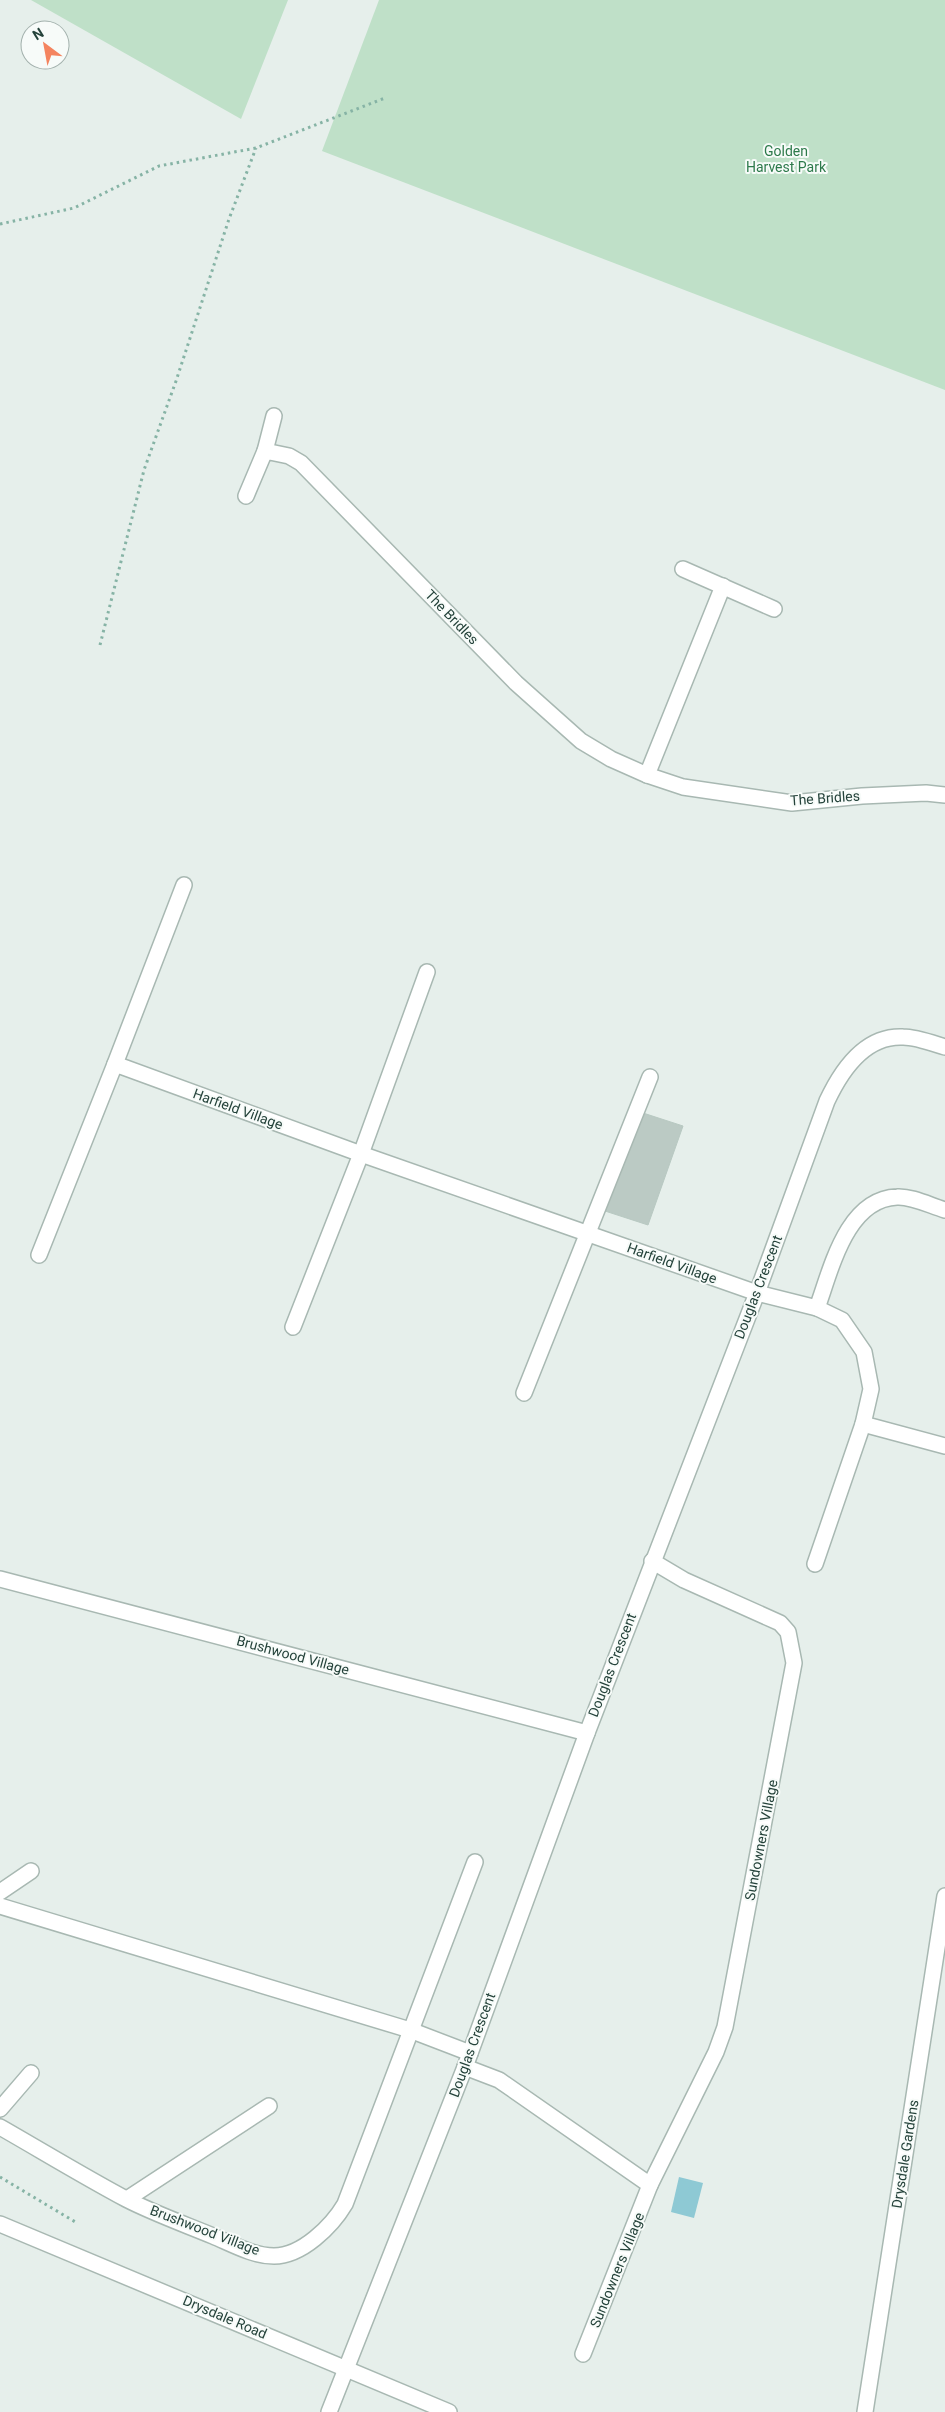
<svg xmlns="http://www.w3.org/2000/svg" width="945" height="2412" font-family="Roboto,sans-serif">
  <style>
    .green { fill: #bfe0c8 }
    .water { fill: #8ec9d4 }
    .building { fill: #bbcac4; stroke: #b8c9c2 }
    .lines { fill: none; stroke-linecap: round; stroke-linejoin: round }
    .minor-casing { stroke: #a8b8b2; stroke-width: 18 }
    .path { stroke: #86b3a5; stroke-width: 3; stroke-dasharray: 2.5 4; stroke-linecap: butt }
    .minor { stroke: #fff; stroke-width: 15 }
    .labels { text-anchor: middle; stroke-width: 4; stroke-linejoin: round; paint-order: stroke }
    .park-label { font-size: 14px; fill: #2d7a4b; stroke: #f7fbf9 }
    .street-label { font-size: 14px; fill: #24423a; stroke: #f7fbf9 }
  </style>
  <rect width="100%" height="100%" fill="#e6efeb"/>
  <g class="green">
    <polygon points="31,0 288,0 241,119"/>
    <polygon points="379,0 945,0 945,390 322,151"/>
  </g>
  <polygon class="water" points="679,2177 703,2183 694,2218 671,2212"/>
  <polygon class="building" points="640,1112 683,1126 648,1225 605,1211"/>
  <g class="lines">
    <defs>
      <g id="minor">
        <polyline points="265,451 274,416"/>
        <polyline points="246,496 265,451 289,456 301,463 516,683 581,741 611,759 647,775 683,787 792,803 862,796 926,793 945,795"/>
        <polyline points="683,569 774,609"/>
        <polyline points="647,775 723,586"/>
        <polyline points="115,1064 184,885"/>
        <path d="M 39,1255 L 115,1064 L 361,1154 L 757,1293 L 817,1308 C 831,1270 846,1199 897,1197 C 912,1196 931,1206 945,1210"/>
        <polyline points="817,1308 842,1320 864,1352 871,1389 863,1424 945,1446"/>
        <polyline points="293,1327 361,1154 427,972"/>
        <polyline points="524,1393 650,1077"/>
        <polyline points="815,1564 863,1424"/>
        <polyline points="0,1579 587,1733"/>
        <polyline points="0,1892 31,1871"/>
        <polyline points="0,1906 410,2030 470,2053"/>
        <polyline points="465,2067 499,2080 650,2185 583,2354"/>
        <polyline points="0,2109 31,2073"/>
        <path d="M 0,2127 C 42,2151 83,2176 126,2199 C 153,2213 184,2224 213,2236 C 232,2244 253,2256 274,2256 C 302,2256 332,2226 345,2204 L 475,1862"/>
        <polyline points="650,2185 716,2052 725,2027 794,1663 788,1632 780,1623 684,1580 652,1561"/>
        <polyline points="127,2199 269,2106"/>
        <polyline points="0,2224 449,2412"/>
        <path d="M 329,2412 L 465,2067 L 587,1733 L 757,1293 L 827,1101 C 841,1071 864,1035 903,1037 C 916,1037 932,1043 945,1047"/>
        <polyline points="865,2412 945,1896"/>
      </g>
    </defs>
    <use href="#minor" class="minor-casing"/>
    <g class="path">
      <polyline points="0,224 74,208 159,166 256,148 385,98"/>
      <polyline points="100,645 144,470 176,381 229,219 256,148"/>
      <polyline points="0,2177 77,2223"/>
    </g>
    <use href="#minor" class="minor"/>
  </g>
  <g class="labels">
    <g class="park-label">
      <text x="786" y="156">Golden<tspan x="786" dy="16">Harvest Park</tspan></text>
    </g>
    <g class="street-label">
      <text transform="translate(452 617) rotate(46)" y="5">The Bridles</text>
      <text transform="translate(825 798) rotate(-4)" y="5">The Bridles</text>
      <text transform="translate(238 1109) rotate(20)" y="5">Harfield Village</text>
      <text transform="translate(672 1263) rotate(20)" y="5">Harfield Village</text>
      <text transform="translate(758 1287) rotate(-69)" y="5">Douglas Crescent</text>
      <text transform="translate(293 1655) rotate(15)" y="5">Brushwood Village</text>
      <text transform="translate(612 1665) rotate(-69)" y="5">Douglas Crescent</text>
      <text transform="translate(761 1840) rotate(-79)" y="5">Sundowners Village</text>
      <text transform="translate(472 2045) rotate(-70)" y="5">Douglas Crescent</text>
      <text transform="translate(905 2154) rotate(-81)" y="5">Drysdale Gardens</text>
      <text transform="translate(205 2230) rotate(21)" y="5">Brushwood Village</text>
      <text transform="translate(617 2270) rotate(-68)" y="5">Sundowners Village</text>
      <text transform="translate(225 2317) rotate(23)" y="5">Drysdale Road</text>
    </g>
  </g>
  <g transform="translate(45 45) rotate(328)"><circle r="24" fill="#f7fbf9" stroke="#a3b1ad"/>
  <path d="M0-4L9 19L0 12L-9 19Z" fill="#f4845f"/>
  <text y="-8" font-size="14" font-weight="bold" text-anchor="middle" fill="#24423a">N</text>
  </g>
</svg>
